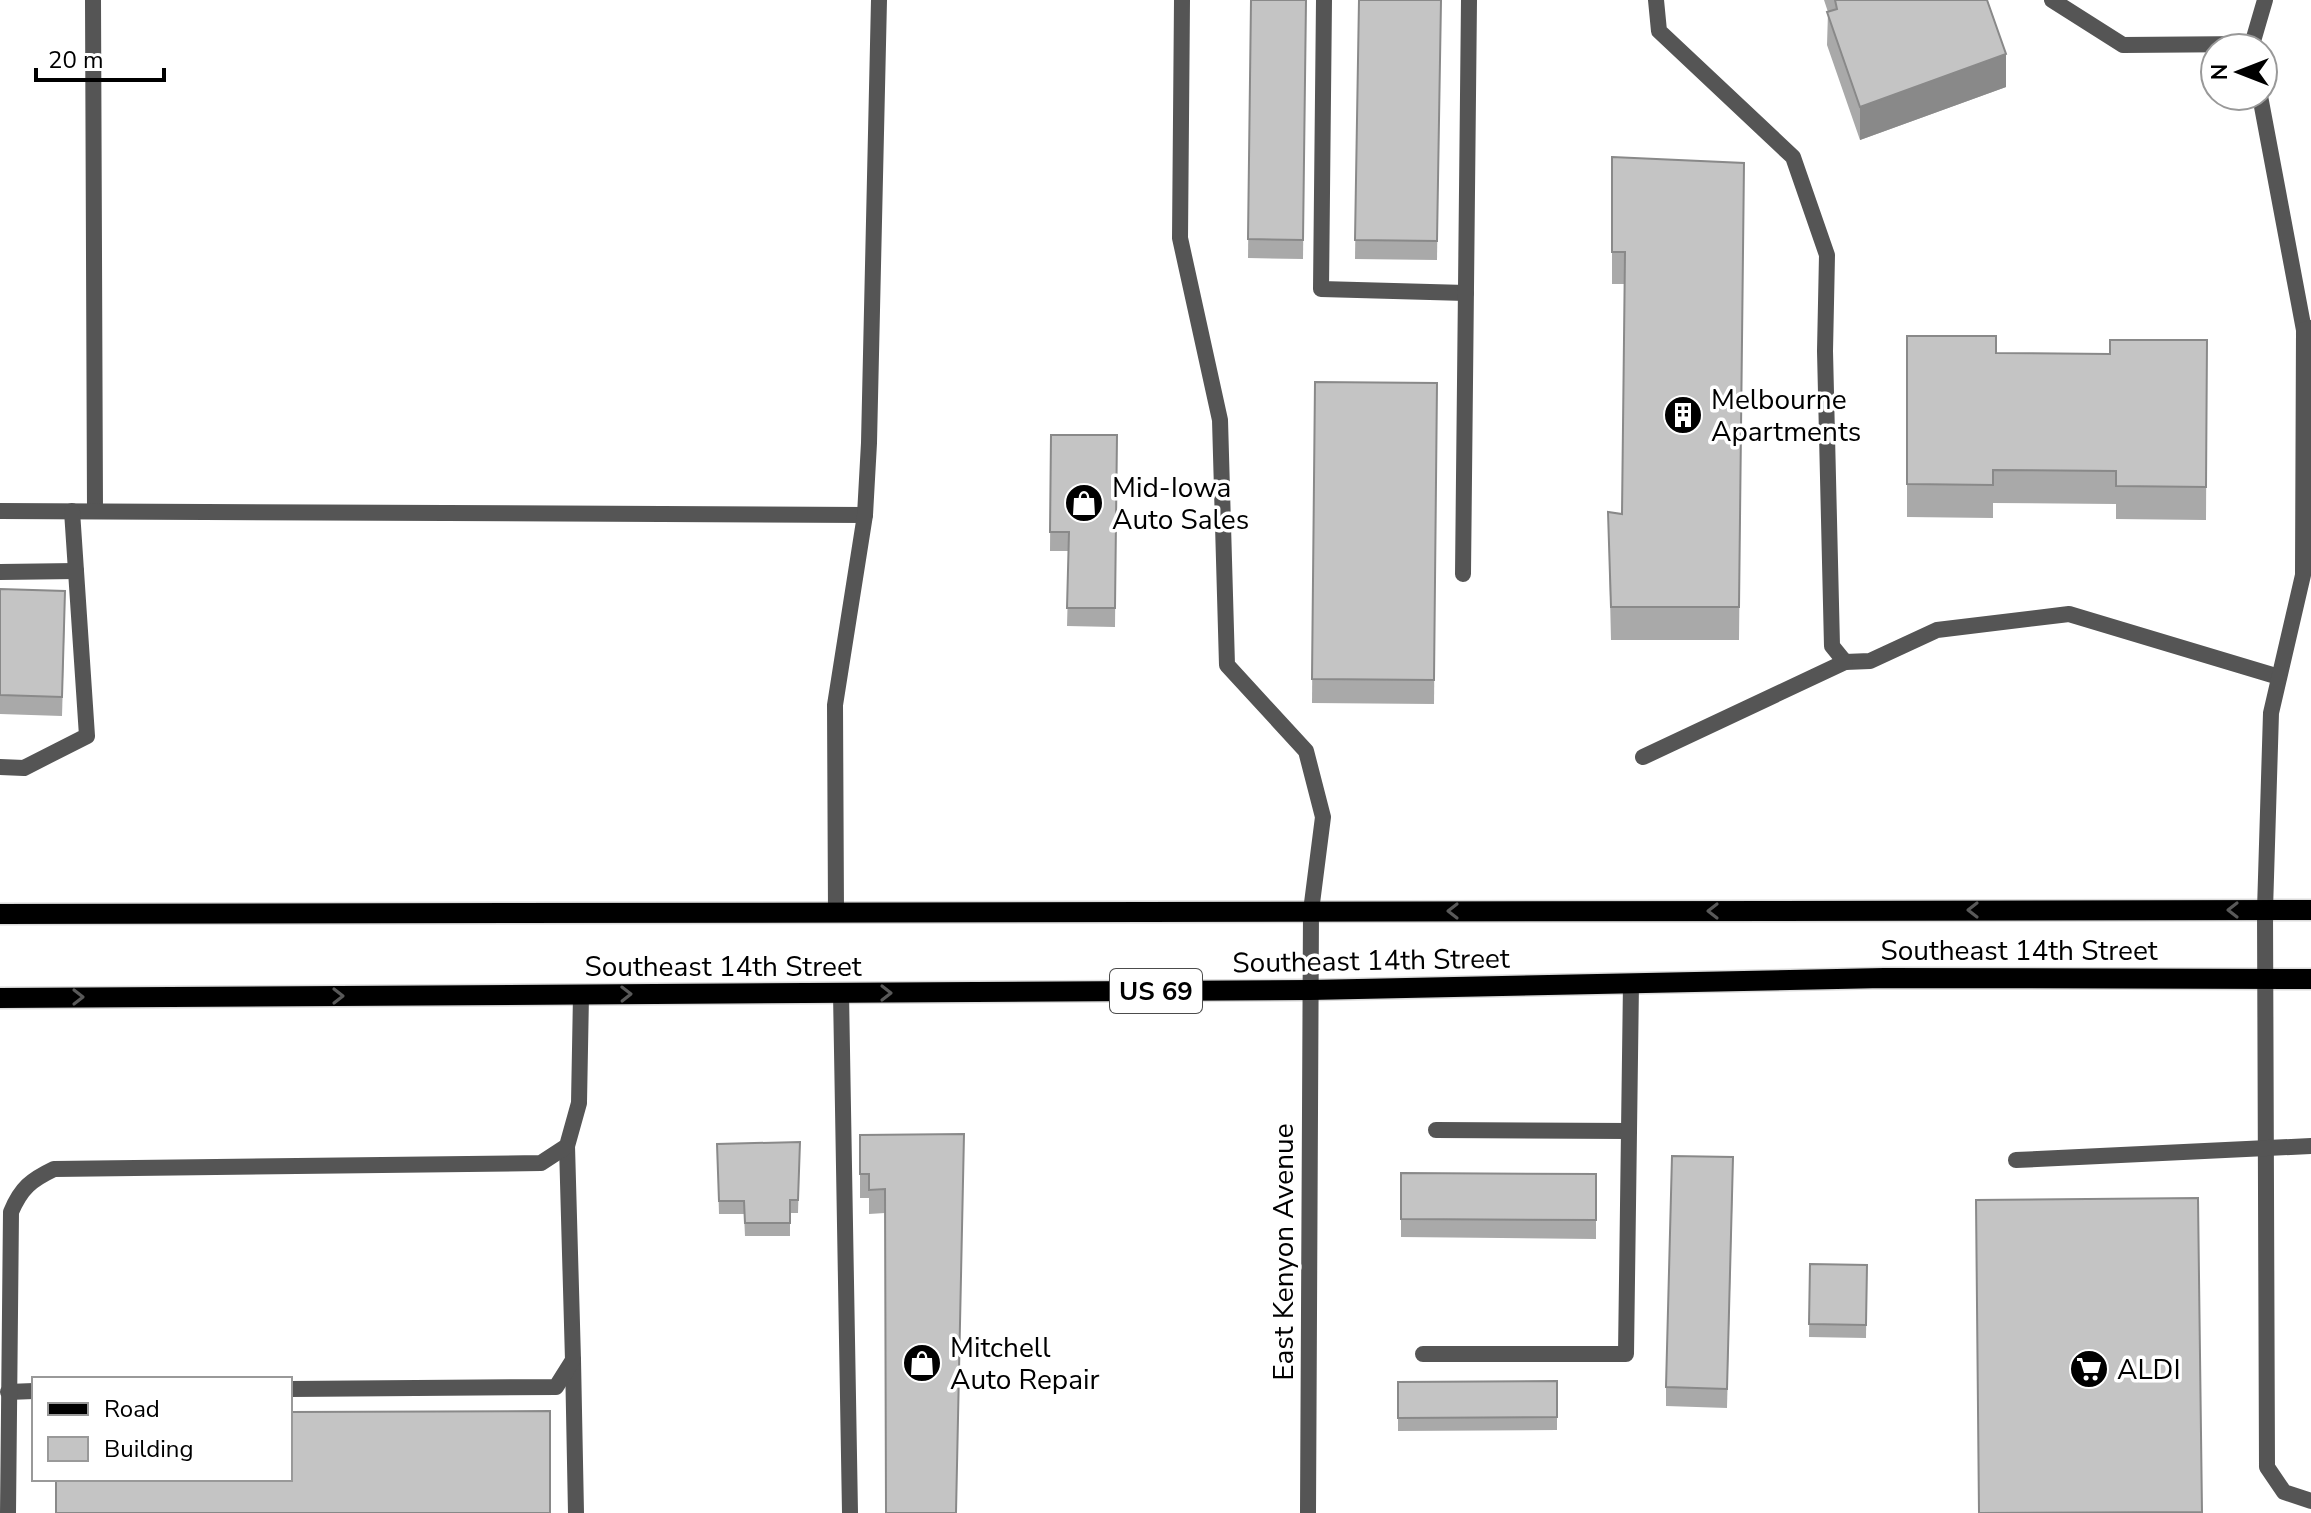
<svg xmlns="http://www.w3.org/2000/svg" width="2311" height="1513" font-family="'Nunito Sans',sans-serif">
  <style>
    .lines { fill: none; stroke-linecap: round; stroke-linejoin: round }
    .primary-casing { stroke: #dbdbdb; stroke-width: 23 }
    .lane { stroke: #555; stroke-width: 16 }
    .street { stroke: #555; stroke-width: 16 }
    .primary { stroke: #000; stroke-width: 20 }
    .wall { fill: #a9a9a9 }
    .shaded-wall { fill: #898989 }
    .building { fill: #c4c4c4; stroke: #898989; stroke-width: 2 }
    .oneway { stroke: #595959 }
    .labels { text-anchor: middle; stroke-width: 7; stroke-linejoin: round; paint-order: stroke }
    .shield { fill: #fff; stroke: #4c4c4c; stroke-width: 2 }
    .shield-label { font-size: 26px; font-weight: bold; fill: #000 }
    .poi-label { font-size: 28px; fill: #000; stroke: #fff; text-anchor: start }
    .street-label { font-size: 28px; fill: #000; stroke: #fff }
  </style>
  <rect width="100%" height="100%" fill="#fff"/>
  <g class="lines">
    <defs>
      <g id="primary">
        <polyline points="0,914 2311,910"/>
        <polyline points="0,998 1310,990 1884,978 2311,979"/>
      </g>
    </defs>
    <use href="#primary" class="primary-casing"/>
    <g class="lane">
      <polyline points="93,0 95,511"/>
      <polyline points="1182,0 1180,238 1220,420 1227,665 1306,751 1323,817 1311,911"/>
      <polyline points="1324,0 1321,289 1466,293"/>
      <polyline points="1656,0 1659,31 1793,157 1827,255 1825,351 1832,646 1845,662 1870,661 1937,630 2069,614 2279,677"/>
      <polyline points="2052,0 2123,45 2251,44"/>
      <polyline points="2251,48 2265,0"/>
      <polyline points="2260,96 2304,330"/>
      <polyline points="2311,328 2304,330 2303,575 2271,713 2265,910 2267,1467 2284,1492 2311,1501"/>
      <polyline points="0,511 865,515"/>
      <polyline points="0,572 76,571"/>
      <polyline points="1463,574 1469,0"/>
      <polyline points="1643,757 1845,662"/>
      <polyline points="0,767 24,768 87,736 72,511"/>
      <polyline points="836,912 835,705 865,515 869,443 879,0"/>
      <polyline points="841,993 850,1513"/>
      <polyline points="1436,1130 1629,1131"/>
      <polyline points="2016,1160 2311,1146"/>
      <polyline points="1423,1354 1626,1354 1631,983"/>
      <polyline points="573,1360 576,1513"/>
      <polyline points="290,1389 556,1387 573,1360 567,1146"/>
      <polyline points="8,1392 34,1391"/>
      <path d="M 8,1513 L 11,1212 C 21,1188 31,1180 54,1169 L 541,1163 L 567,1146 L 579,1103 L 581,995"/>
    </g>
    <polyline class="street" points="1308,1513 1311,911"/>
    <use href="#primary" class="primary"/>
  </g>
  <g class="wall">
    <polygon points="1251,0 1306,0 1303,259 1248,258"/>
    <polygon points="1359,0 1441,0 1437,260 1355,259"/>
    <polygon points="1824,0 1987,0 2006,87 1860,140 1827,45 1828,12"/>
    <polygon points="1612,157 1744,163 1739,640 1611,640 1608,512 1622,514 1625,284 1612,284"/>
    <polygon points="1907,336 1996,353 2110,354 2207,340 2206,520 2116,519 2116,504 1993,503 1993,518 1907,517"/>
    <polygon points="1315,382 1437,383 1434,704 1312,703"/>
    <polygon points="1051,435 1117,435 1115,627 1067,626 1069,551 1050,551"/>
    <polygon points="0,589 65,610 62,716 0,714"/>
    <polygon points="964,1134 885,1213 869,1214 869,1198 860,1198 860,1135"/>
    <polygon points="800,1142 798,1213 790,1213 790,1236 745,1236 744,1214 719,1214 717,1144"/>
    <polygon points="1401,1173 1596,1174 1596,1239 1401,1237"/>
    <polygon points="1733,1176 1727,1408 1666,1406 1666,1387"/>
    <polygon points="2198,1198 2202,1513 1979,1513"/>
    <polygon points="1810,1264 1867,1265 1866,1338 1809,1337"/>
    <polygon points="1557,1381 1557,1430 1398,1431 1398,1382"/>
  </g>
  <polygon class="shaded-wall" points="2006,54 2006,87 1860,140 1860,107"/>
  <g class="building">
    <polygon points="1251,0 1306,0 1303,240 1248,239"/>
    <polygon points="1359,0 1441,0 1437,241 1355,240"/>
    <polygon points="1835,0 1987,0 2006,54 1860,107 1827,12 1837,9"/>
    <polygon points="1612,157 1744,163 1739,607 1611,607 1608,512 1622,514 1625,252 1612,252"/>
    <polygon points="1907,336 1996,336 1996,353 2110,354 2110,340 2207,340 2206,487 2116,486 2116,471 1993,470 1993,485 1907,484"/>
    <polygon points="1315,382 1437,383 1434,680 1312,679"/>
    <polygon points="1051,435 1117,435 1115,608 1067,608 1069,532 1050,532"/>
    <polygon points="0,589 65,591 62,697 0,695"/>
    <polygon points="964,1134 956,1513 886,1513 885,1189 869,1190 869,1174 860,1174 860,1135"/>
    <polygon points="800,1142 798,1200 790,1200 790,1223 745,1223 744,1201 719,1201 717,1144"/>
    <polygon points="1672,1156 1733,1157 1727,1389 1666,1387"/>
    <polygon points="1401,1173 1596,1174 1596,1220 1401,1219"/>
    <polygon points="2198,1198 2202,1512 1979,1513 1976,1200"/>
    <polygon points="1810,1264 1867,1265 1866,1325 1809,1324"/>
    <polygon points="1557,1381 1557,1417 1398,1418 1398,1382"/>
    <polygon points="550,1411 550,1513 56,1513 56,1479 290,1479 290,1412"/>
  </g>
  <defs><path id="oneway-chevron" d="M-2-3.5L2.5 0L-2 3.5" fill="none" stroke-width="1.6" stroke-linecap="round" stroke-linejoin="round" transform="scale(2)"/></defs>
  <g class="oneway">
    <use href="#oneway-chevron" transform="translate(1973 910) rotate(180)"/>
    <use href="#oneway-chevron" transform="translate(2233 910) rotate(180)"/>
    <use href="#oneway-chevron" transform="translate(1453 911) rotate(180)"/>
    <use href="#oneway-chevron" transform="translate(1713 911) rotate(180)"/>
    <use href="#oneway-chevron" transform="translate(886 993)"/>
    <use href="#oneway-chevron" transform="translate(626 994) rotate(-1)"/>
    <use href="#oneway-chevron" transform="translate(338 996)"/>
    <use href="#oneway-chevron" transform="translate(78 997)"/>
  </g>
  <defs>
    <symbol id="building-disc" viewBox="-11 -11 22 22"><circle r="9.5" fill="#000" stroke="#fff"/><path d="M-4-6H4V6H1V3H-1V6H-4ZM-2.5-4.3h1.7v1.8h-1.7ZM.8-4.3h1.7v1.8H.8ZM-2.5-1h1.7V.8h-1.7ZM.8-1h1.7V.8H.8Z" fill="#fff"/></symbol>
    <symbol id="shop-disc" viewBox="-11 -11 22 22"><circle r="9.5" fill="#000" stroke="#fff"/><path d="M-5-2.5h2.3a2.7 3.5 0 0 1 5.4 0H5L5.5 6h-11ZM-1.5-2.5h3a1.5 2.3 0 0 0-3 0Z" fill="#fff"/></symbol>
    <symbol id="supermarket-disc" viewBox="-11 -11 22 22"><circle r="9.5" fill="#000" stroke="#fff"/><path d="M-6-5.5h2.5l.6 2H6L4.5 2H-2.5L-4.4-4H-6ZM-1.5 3.2a1.3 1.3 0 1 0 .1 0ZM3 3.2a1.3 1.3 0 1 0 .1 0Z" fill="#fff"/></symbol>
  </defs>
  <g fill-rule="evenodd">
    <use href="#building-disc" x="1661" y="393" width="44" height="44"/>
    <use href="#shop-disc" x="1062" y="481" width="44" height="44"/>
    <use href="#shop-disc" x="900" y="1341" width="44" height="44"/>
    <use href="#supermarket-disc" x="2067" y="1347" width="44" height="44"/>
  </g>
  <g class="labels">
    <rect class="shield" x="1110" y="969" width="92" height="44" rx="6"/>
    <g class="shield-label">
      <text x="1156" y="1000">US 69</text>
    </g>
    <g class="poi-label">
      <text x="1711" y="409">Melbourne<tspan x="1711" dy="32">Apartments</tspan></text>
      <text x="1112" y="497">Mid-Iowa<tspan x="1112" dy="32">Auto Sales</tspan></text>
      <text x="950" y="1357">Mitchell<tspan x="950" dy="32">Auto Repair</tspan></text>
      <text x="2117" y="1379">ALDI</text>
    </g>
    <g class="street-label">
      <text x="2019" y="960">Southeast 14th Street</text>
      <text transform="translate(1371 960) rotate(-1)" y="10">Southeast 14th Street</text>
      <text x="723" y="976">Southeast 14th Street</text>
      <text transform="translate(1283 1252) rotate(-90)" y="10">East Kenyon Avenue</text>
    </g>
  </g>
  <rect x="32" y="1377" width="260" height="104" fill="#ffffff" stroke="#999999" stroke-width="2"/>
  <rect x="48" y="1403" width="40" height="12" fill="#000000" stroke="#999999" stroke-width="2"/>
  <text x="104" y="1417" font-size="24" fill="#000000">Road</text>
  <rect x="48" y="1437" width="40" height="24" fill="#c4c4c4" stroke="#999999" stroke-width="2"/>
  <text x="104" y="1457" font-size="24" fill="#000000">Building</text>
  <g transform="translate(2239 72) rotate(270)"><circle r="38" fill="#ffffff" stroke="#999999" stroke-width="2"/>
  <path d="M0-6L14 30L0 20L-14 30Z" fill="#000000"/>
  <text y="-12" font-size="22" font-weight="bold" text-anchor="middle" fill="#000000">N</text>
  </g>
  <path d="M36 68v12h128v-12" fill="none" stroke="#000000" stroke-width="4"/>
  <text x="48" y="68" font-size="24" fill="#000000" stroke="#ffffff" stroke-width="6" paint-order="stroke">20 m</text>
</svg>
